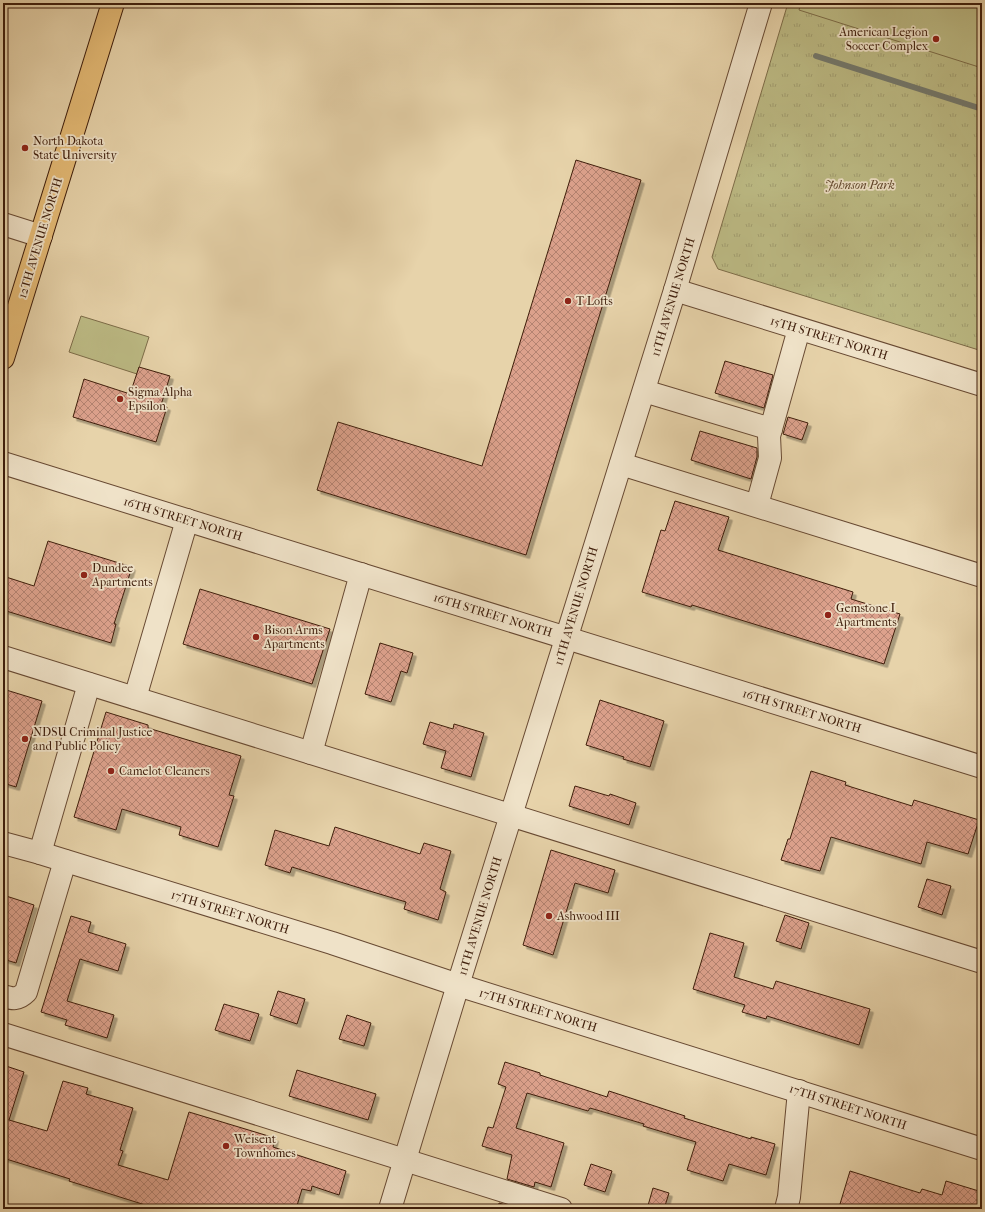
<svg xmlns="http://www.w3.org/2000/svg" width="985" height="1212" font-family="'IM FELL French Canon',serif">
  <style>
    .grass { fill: url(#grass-tufts); stroke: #7d6c48 }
    .garden { fill: #bcba84; stroke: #7d6c48 }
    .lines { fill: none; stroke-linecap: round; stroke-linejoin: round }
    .stream { stroke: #74796d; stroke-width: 6 }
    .building { fill: url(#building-cross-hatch); stroke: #3e1d0b; filter: url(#shadow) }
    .minor-casing { stroke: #684a33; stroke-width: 24 }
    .major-casing { stroke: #3e1d0b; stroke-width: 24 }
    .minor { stroke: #efe2c8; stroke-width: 22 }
    .major { stroke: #e4ba75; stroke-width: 22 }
    .poi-dot { fill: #8f2418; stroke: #efe2c8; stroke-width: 1.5 }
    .labels { text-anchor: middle; stroke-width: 3.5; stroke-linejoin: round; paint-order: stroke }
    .poi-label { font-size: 12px; fill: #3e1d0b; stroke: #efe2c8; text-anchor: start }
    .park-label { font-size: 12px; font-style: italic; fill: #5e4429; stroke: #efe2c8 }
    .street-label { font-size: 12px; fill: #3e1d0b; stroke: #efe2c8 }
  </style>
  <defs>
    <pattern id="grass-tufts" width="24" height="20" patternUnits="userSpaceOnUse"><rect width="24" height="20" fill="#bcba84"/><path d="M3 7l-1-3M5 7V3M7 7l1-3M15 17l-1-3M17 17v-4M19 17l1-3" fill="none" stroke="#a39f71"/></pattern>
    <pattern id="building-cross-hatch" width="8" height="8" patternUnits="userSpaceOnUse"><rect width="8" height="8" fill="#dca18c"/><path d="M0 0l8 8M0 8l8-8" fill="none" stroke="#b48371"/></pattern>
    <filter id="shadow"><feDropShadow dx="3.5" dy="3.5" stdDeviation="0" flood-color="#0004"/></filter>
  </defs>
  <rect width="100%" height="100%" fill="#e7d3aa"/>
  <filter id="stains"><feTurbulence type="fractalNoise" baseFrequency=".005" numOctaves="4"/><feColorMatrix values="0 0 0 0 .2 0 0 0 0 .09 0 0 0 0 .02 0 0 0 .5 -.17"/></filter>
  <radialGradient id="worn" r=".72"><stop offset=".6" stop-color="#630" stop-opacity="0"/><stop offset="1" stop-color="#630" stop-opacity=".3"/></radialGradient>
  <polygon class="grass" points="788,3 982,3 982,351 718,269 712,257"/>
  <g class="garden">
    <polygon points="801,3 982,3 982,68 799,10"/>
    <polygon points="81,316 149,337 137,374 69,352"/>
  </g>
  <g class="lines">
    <polyline class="stream" points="816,56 982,109"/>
  </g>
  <g class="building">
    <polygon points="576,160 641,180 526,555 317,490 338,422 482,466"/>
    <polygon points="725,361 773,375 764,408 715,393"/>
    <polygon points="139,367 170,376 161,405 167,407 156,442 73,417 84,379 130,394"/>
    <polygon points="788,417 808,423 802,440 783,434"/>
    <polygon points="700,431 757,448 757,457 751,479 691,460"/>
    <polygon points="675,501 729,517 718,550 853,592 851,599 900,614 884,664 692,605 691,607 642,592 661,530 665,531"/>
    <polygon points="48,541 132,567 114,624 116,624 111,643 3,610 3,586 6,577 34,586"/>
    <polygon points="200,589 330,629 312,684 183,644"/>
    <polygon points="380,643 413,653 407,673 401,671 391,702 365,694"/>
    <polygon points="3,689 42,701 16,787 3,783"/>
    <polygon points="600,700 664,721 650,767 623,759 624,757 586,745"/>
    <polygon points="106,712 148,725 148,728 241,756 229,795 234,796 218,847 179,835 181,827 122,809 116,830 74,817"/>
    <polygon points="430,722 453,729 454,724 484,733 471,777 441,768 446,751 423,744"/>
    <polygon points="811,771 846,782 845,785 912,806 914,800 979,820 968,854 927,842 921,864 831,837 820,871 781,860 788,839 790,839"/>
    <polygon points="575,786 609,796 610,794 636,803 629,825 569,806"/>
    <polygon points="335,827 420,854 424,843 451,851 440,889 446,892 438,920 404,909 406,902 363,889 292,867 290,873 265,865 275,830 329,846"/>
    <polygon points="551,850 615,870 608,893 575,883 553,955 523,945"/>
    <polygon points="927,879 951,886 942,915 918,907"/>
    <polygon points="3,895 34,905 16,963 3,959"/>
    <polygon points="785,915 809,923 801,949 776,941"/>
    <polygon points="71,916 91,922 88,932 126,944 118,971 80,959 67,1001 114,1015 107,1038 65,1025 67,1020 41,1012"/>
    <polygon points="710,933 744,943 734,977 773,989 776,981 870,1009 859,1045 767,1016 766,1019 742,1012 745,1005 693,989"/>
    <polygon points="278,991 305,999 297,1024 270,1015"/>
    <polygon points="224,1004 259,1014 250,1041 215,1030"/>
    <polygon points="347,1015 371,1023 364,1046 339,1039"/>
    <polygon points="505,1062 540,1073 540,1075 607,1097 609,1091 685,1116 684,1118 751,1139 751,1137 775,1144 766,1175 729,1164 723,1181 687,1170 696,1142 643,1126 644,1124 590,1108 588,1111 527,1093 516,1128 564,1143 551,1187 535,1182 534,1187 507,1179 512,1155 482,1146 488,1127 493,1128 506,1087 498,1084"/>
    <polygon points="3,1065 24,1072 9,1120 47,1131 63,1081 88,1088 86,1094 133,1108 120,1150 123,1151 118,1165 168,1180 189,1112 275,1138 273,1147 346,1171 339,1195 312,1186 311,1191 302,1189 296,1209 158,1209 69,1181 70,1179 3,1158"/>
    <polygon points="297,1070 376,1094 368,1120 289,1096"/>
    <polygon points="591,1164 612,1171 605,1192 584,1185"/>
    <polygon points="850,1171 920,1193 922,1189 942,1195 946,1181 982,1192 982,1209 857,1209 840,1204"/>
    <polygon points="653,1188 669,1193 664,1209 647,1209"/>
    <polygon points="499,1203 519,1209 498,1209"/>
  </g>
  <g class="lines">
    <defs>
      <g id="minor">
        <polyline points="3,224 41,236"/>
        <polyline points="675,290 982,385"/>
        <polyline points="644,391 771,429"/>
        <polyline points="3,463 982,767"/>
        <polyline points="621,464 982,576"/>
        <polyline points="757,505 770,458 769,436 799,329"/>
        <polyline points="3,657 982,962"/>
        <polyline points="135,698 187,520"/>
        <polyline points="311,753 361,574"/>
        <polyline points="3,843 40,853 332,943 458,985 982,1149"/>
        <polyline points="40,853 89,684"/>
        <path d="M 3,996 C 13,999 18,1000 26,992 L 65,861"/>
        <polyline points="3,1034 561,1209"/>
        <polyline points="390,1209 458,985 675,290 761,3"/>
        <polyline points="786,1209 789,1197 799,1091"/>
      </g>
      <polyline id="major" points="3,358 113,3"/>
    </defs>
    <use href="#minor" class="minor-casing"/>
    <use href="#major" class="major-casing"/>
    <use href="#minor" class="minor"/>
    <use href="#major" class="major"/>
  </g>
  <g class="poi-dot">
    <circle cx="936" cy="39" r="4"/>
    <circle cx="25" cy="148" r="4"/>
    <circle cx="568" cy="301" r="4"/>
    <circle cx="120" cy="399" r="4"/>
    <circle cx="84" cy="575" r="4"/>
    <circle cx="828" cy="615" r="4"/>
    <circle cx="256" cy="637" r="4"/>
    <circle cx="25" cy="739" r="4"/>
    <circle cx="111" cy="771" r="4"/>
    <circle cx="549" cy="916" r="4"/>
    <circle cx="226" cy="1146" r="4"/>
  </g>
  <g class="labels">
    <g class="poi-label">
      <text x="928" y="36" text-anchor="end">American Legion<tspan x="928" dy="14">Soccer Complex</tspan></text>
      <text x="33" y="145">North Dakota<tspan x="33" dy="14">State University</tspan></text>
      <text x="576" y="305">T Lofts</text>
      <text x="128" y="396">Sigma Alpha<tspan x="128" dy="14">Epsilon</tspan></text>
      <text x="92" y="572">Dundee<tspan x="92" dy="14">Apartments</tspan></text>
      <text x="836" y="612">Gemstone I<tspan x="836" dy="14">Apartments</tspan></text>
      <text x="264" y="634">Bison Arms<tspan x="264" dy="14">Apartments</tspan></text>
      <text x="33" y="736">NDSU Criminal Justice<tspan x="33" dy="14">and Public Policy</tspan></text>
      <text x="119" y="775">Camelot Cleaners</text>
      <text x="557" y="920">Ashwood III</text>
      <text x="234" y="1143">Weisent<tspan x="234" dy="14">Townhomes</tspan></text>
    </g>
    <g class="park-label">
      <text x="860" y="189">Johnson Park</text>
    </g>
    <g class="street-label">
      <text transform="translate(40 238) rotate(-73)" y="4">12TH AVENUE NORTH</text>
      <text transform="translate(673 297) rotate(-73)" y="4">11TH AVENUE NORTH</text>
      <text transform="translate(829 338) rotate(17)" y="4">15TH STREET NORTH</text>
      <text transform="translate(183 519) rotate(17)" y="4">16TH STREET NORTH</text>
      <text transform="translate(576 606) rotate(-73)" y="4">11TH AVENUE NORTH</text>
      <text transform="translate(493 615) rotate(17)" y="4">16TH STREET NORTH</text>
      <text transform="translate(802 711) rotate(17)" y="4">16TH STREET NORTH</text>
      <text transform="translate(230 912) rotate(17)" y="4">17TH STREET NORTH</text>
      <text transform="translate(480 916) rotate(-73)" y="4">11TH AVENUE NORTH</text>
      <text transform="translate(538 1010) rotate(17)" y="4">17TH STREET NORTH</text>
      <text transform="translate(848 1107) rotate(18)" y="4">17TH STREET NORTH</text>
    </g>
  </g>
  <rect width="985" height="1212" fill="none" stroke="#e7d3aa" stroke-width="16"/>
  <rect x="4" y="4" width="977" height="1204" fill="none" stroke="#3e1d0b" stroke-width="2"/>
  <rect x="8" y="8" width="969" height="1196" fill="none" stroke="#3e1d0b"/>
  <rect width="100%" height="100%" filter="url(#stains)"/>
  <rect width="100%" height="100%" fill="url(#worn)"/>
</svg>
